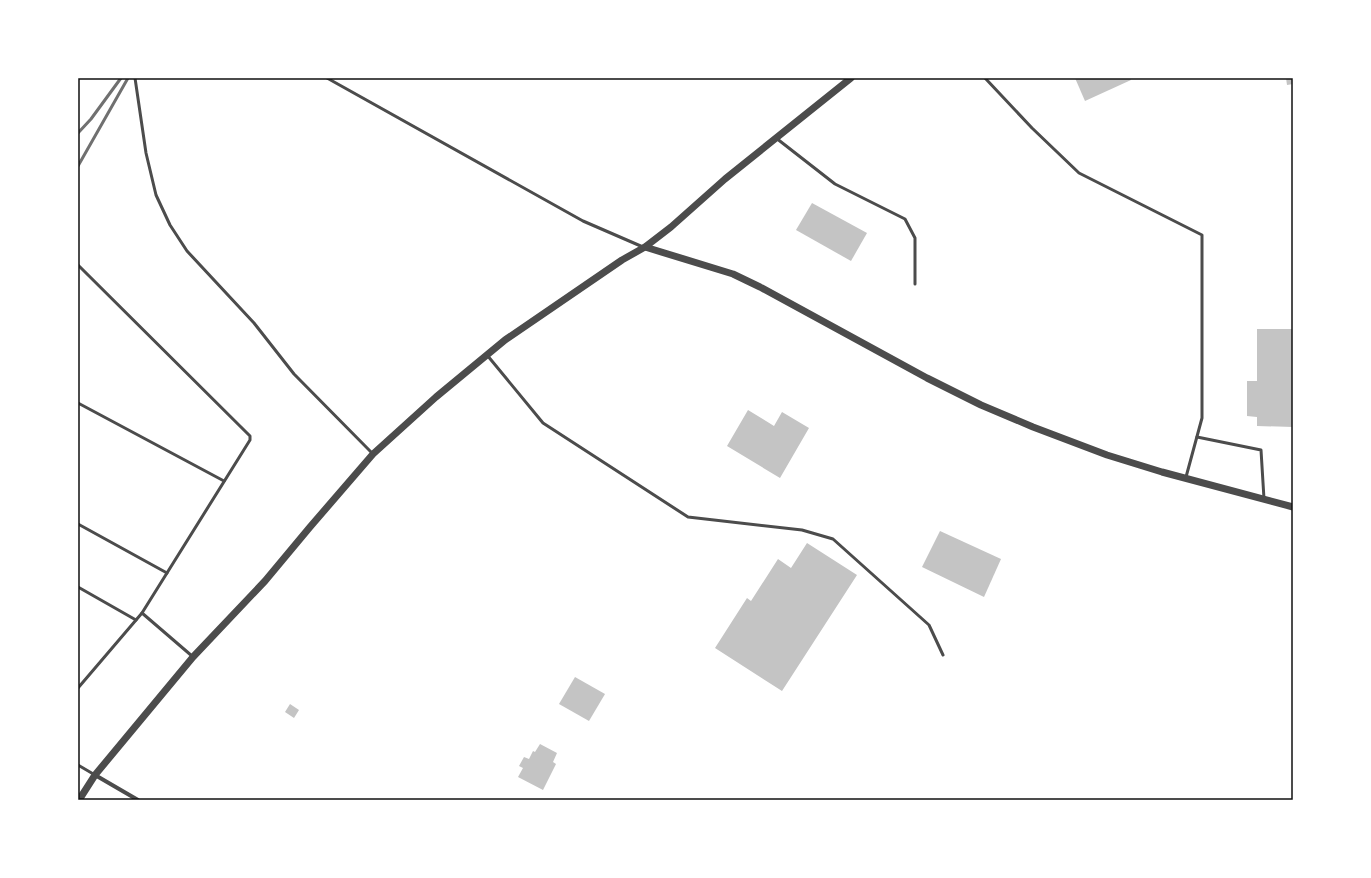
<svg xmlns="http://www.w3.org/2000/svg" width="1371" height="878" font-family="Poppins,sans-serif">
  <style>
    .building { fill: #c4c4c4 }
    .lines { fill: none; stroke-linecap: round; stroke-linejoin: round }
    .service { stroke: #4c4c4c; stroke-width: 3 }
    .minor { stroke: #4c4c4c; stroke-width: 4 }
    .tertiary { stroke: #4c4c4c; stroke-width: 7 }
    .rail { stroke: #707070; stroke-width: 3 }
    .neatline { fill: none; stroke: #111; stroke-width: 1.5 }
  </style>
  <rect width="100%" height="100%" fill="#fff"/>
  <g class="building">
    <polygon points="1075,78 1130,78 1131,80 1085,101"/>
    <polygon points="1286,78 1293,78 1293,84 1287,85"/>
    <polygon points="812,203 867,233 851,261 796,230"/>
    <polygon points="1257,329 1293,329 1293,427 1257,426 1257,417 1247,416 1247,381 1257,381"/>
    <polygon points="748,410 774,426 782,412 809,428 780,478 727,446"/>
    <polygon points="940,531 1001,559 984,597 922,567"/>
    <polygon points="807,543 857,575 782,691 715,648 747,598 751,601 778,559 791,568"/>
    <polygon points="575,677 605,694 589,721 559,704"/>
    <polygon points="290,704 299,710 294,718 285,712"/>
    <polygon points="540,744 557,753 553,762 556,764 543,790 518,777 523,768 519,766 524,757 529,759 533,751 535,752"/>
  </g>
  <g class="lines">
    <g class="service">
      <polyline points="135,78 146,153 156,195 170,225 187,251 254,323 294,374 373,454"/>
      <polyline points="327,78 583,221 643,247"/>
      <polyline points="985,78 1032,128 1079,173 1202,235 1202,418 1186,477"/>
      <polyline points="776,138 835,184 905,219 915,238 915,284"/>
      <polyline points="78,265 250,436 250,440 142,613 78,688"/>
      <polyline points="487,355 543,423 688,517 802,530 833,539 929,625 943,655"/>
      <polyline points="78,403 224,481"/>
      <polyline points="1197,437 1261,450 1264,499"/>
      <polyline points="78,524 167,573"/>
      <polyline points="78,587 136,620"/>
      <polyline points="142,613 192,656"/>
      <polyline points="78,765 95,775"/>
    </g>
    <polyline class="minor" points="95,775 138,800"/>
    <g class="tertiary">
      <polyline points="645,247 733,274 760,287 927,378 981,405 1033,427 1107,455 1162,472 1293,507"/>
      <polyline points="79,800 95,775 193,657 265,581 310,527 373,454 436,397 505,340 622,260 645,247 671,227 725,179 851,78"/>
    </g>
    <g class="rail">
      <polyline points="78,133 91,119 121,78"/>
      <polyline points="78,166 128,78"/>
    </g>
  </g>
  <rect width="1371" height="878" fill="none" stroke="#ffffff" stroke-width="158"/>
  <rect x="79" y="79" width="1213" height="720" class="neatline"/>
</svg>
